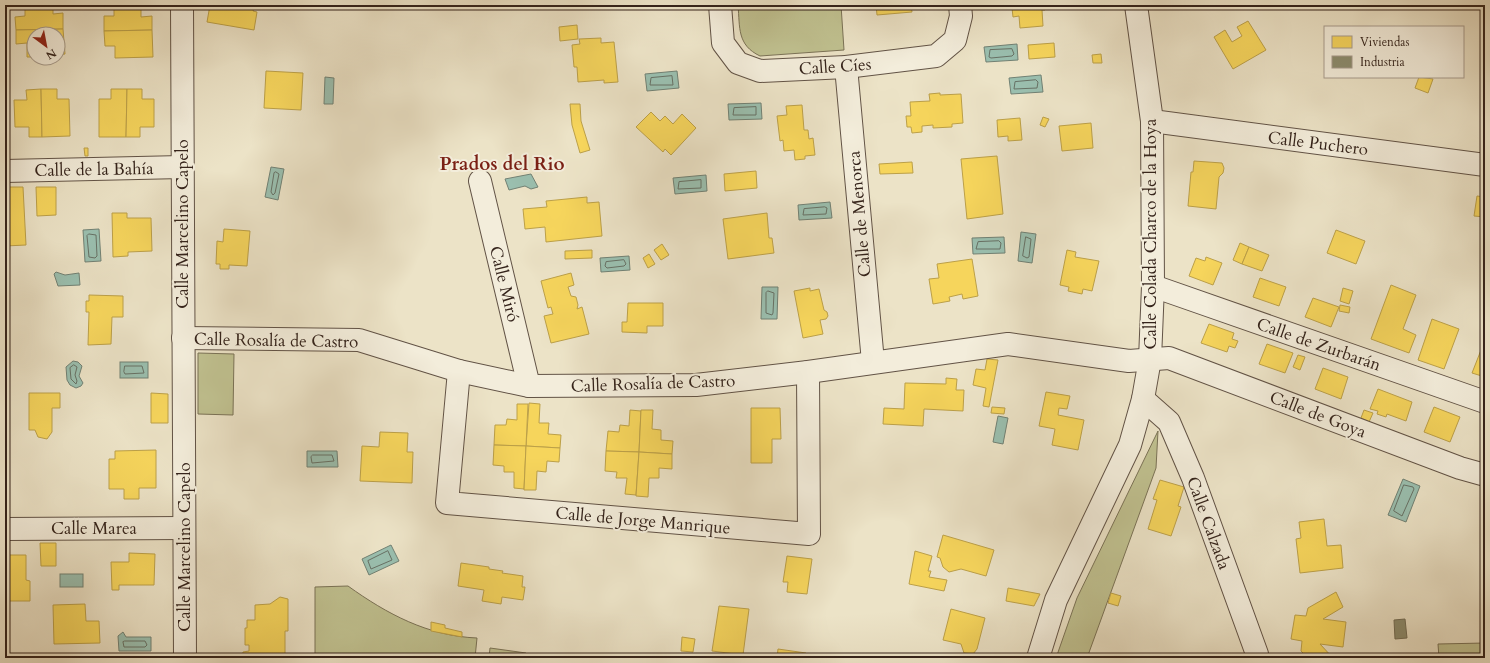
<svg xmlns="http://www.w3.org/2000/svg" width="1490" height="663" font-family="Cardo,serif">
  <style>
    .green { fill: #c0c190; stroke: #7a7256 }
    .water { fill: #9abfaf; stroke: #718174 }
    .homes { fill: #f6d55c; stroke: #bca048 }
    .industry { fill: #8c8c6e; stroke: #726c55 }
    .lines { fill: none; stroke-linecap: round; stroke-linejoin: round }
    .shore { stroke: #677165; stroke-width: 1 }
    .minor-casing { stroke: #625346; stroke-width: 24 }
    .minor { stroke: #f3eddb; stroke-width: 22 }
    .labels { text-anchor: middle; stroke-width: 4; stroke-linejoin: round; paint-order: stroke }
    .street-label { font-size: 17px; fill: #34231b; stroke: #f3eddb }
    .quarter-label { font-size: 19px; font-weight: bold; fill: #7a1f14; stroke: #f3eddb }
  </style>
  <rect width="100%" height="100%" fill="#ece3c7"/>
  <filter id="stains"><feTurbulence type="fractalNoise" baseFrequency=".005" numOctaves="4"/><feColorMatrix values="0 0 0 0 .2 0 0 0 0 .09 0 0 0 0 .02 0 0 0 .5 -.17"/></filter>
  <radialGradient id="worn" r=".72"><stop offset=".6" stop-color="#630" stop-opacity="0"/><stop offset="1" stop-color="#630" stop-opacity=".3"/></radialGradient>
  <g class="green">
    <path d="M 738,5 L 841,5 L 844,50 L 760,56 C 737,45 740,28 738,5 Z"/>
    <polygon points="198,353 234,354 233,415 198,414"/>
    <polygon points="1158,431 1156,468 1087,658 1056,658 1077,598"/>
    <path d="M 348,586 C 387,614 428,636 477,638 L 475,658 L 315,658 L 315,587 Z"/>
    <polygon points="1485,643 1485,658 1439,658 1438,644"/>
    <polygon points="490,648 526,653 525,658 489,658"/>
  </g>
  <g class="water">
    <polygon points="1017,44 1018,60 986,62 984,47"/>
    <polygon points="677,71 679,88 647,91 645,74"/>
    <polygon points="1041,75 1043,92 1011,94 1009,78"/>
    <polygon points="325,77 334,78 333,104 324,104"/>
    <polygon points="761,103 762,119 729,120 728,104"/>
    <polygon points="271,167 284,169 278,200 265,197"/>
    <polygon points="531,174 538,187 531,189 525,186 509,190 505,179"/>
    <polygon points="706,175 707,191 675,194 673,178"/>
    <polygon points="830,202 832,218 799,220 798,205"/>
    <polygon points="99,229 101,261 85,262 83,230"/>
    <polygon points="1021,232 1036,234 1032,263 1018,261"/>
    <polygon points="1004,237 1005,253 973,254 972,238"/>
    <polygon points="629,256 630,270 601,272 600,258"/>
    <polygon points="56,272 65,275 79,273 80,285 58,286 54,274"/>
    <polygon points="762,287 778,287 777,319 761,319"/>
    <polygon points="73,361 78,362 82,366 79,376 83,383 81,386 76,388 70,385 67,380 66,367"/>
    <rect x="120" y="362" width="28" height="16"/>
    <polygon points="998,416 1008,418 1003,444 993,442"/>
    <polygon points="307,451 337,451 338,467 307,467"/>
    <polygon points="1403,479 1420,486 1406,522 1388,515"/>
    <polygon points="391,545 399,561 369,575 362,559"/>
    <rect x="60" y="574" width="23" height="13"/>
    <polygon points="123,632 126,637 151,637 151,651 119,651 118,636"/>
  </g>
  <g class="homes">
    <polygon points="25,5 53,5 53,14 63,13 63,29 16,30 15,17 25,16"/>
    <polygon points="114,5 141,5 141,17 152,16 152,30 104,31 104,16 114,16"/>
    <polygon points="210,5 255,5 253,11 257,12 254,30 207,22"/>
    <polygon points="876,5 911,5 912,12 877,15"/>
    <polygon points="1003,5 1044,5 1045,10 1042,10 1043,26 1020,28 1019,16 1013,17 1012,8 1003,9"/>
    <polygon points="1248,21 1266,50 1233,69 1214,37 1225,30 1232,42 1242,36 1237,27"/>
    <polygon points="577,25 578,39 560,41 559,27"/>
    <polygon points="63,29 65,54 58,55 58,34 34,34 34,57 27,57 27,43 16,44 16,30"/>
    <polygon points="152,30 153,57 115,58 115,46 105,46 104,31"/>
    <polygon points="601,38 601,43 614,42 618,82 604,83 604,80 578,82 577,67 574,67 572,45 580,44 579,39"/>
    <polygon points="1054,43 1055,57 1029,59 1028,45"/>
    <polygon points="1101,54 1102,63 1093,63 1092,55"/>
    <polygon points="266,71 303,73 301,110 264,108"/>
    <polygon points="1419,77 1433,79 1428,93 1415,88"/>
    <polygon points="41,89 42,137 29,137 29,127 15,127 14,100 27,100 26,90"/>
    <polygon points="41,89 57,89 57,99 69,99 70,136 42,137"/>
    <polygon points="111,89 127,89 126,137 99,137 99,99 111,99"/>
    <polygon points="127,89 142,89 142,99 154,99 154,127 140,127 140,137 126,137"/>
    <polygon points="940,93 940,95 961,94 963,123 952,124 952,127 933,128 933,125 922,126 922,132 912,133 911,127 907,127 906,116 911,116 910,102 930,101 929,94"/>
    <polygon points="570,104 580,104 581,121 590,150 580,153 572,125"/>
    <polygon points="802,105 804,130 808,130 809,139 813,138 815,155 805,156 805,159 795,160 794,150 784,151 783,140 780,141 777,116 787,115 786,106"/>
    <polygon points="651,112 660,121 665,116 673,124 682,114 696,128 671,155 665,149 663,152 636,127"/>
    <polygon points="1043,117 1049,119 1045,127 1040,125"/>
    <polygon points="1020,118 1022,140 1008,141 1008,136 998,137 997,120"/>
    <polygon points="1091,123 1093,148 1062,151 1059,126"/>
    <polygon points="84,148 88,148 88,156 85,156"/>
    <polygon points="997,156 1003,214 967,219 961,159"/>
    <polygon points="1194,161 1222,163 1224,168 1223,173 1219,177 1216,209 1188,206 1191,172 1193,172"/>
    <polygon points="912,162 913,173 880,174 879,164"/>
    <polygon points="756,171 757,188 725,191 724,174"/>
    <polygon points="5,187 23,187 26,245 5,246"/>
    <polygon points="36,187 56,187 56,215 37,216"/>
    <polygon points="1477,196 1485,197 1485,217 1474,216"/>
    <polygon points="587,197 587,203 599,202 602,236 546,242 545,227 525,229 523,209 547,207 546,201"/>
    <polygon points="112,213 127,213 127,218 151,218 152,251 128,252 128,256 113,257"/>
    <polygon points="767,213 769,238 772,238 774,253 728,259 723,219"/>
    <polygon points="224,229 250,231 247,266 229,265 229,269 220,269 220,264 216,264 217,241 223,242"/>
    <polygon points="1336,230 1365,241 1356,264 1327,253"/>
    <polygon points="1240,243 1249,247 1242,264 1233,260"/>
    <polygon points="662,244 669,255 661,260 654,250"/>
    <polygon points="1249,247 1269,255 1262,271 1242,264"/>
    <polygon points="592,250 592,258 565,259 565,251"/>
    <polygon points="1067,250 1076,252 1075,257 1099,261 1092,291 1083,289 1082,294 1068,291 1069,287 1060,285"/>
    <polygon points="649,254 655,264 648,268 643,258"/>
    <polygon points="1206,257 1222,263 1213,285 1189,276 1196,258 1205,261"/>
    <polygon points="972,259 978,296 963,299 962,294 949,297 950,301 933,304 929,279 939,278 937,264"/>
    <polygon points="571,273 574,285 568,287 571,296 576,297 578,305 577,309 582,307 589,334 551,343 544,316 553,314 551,307 548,308 541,281"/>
    <polygon points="1260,278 1286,287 1279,306 1253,297"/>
    <polygon points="1391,285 1416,295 1403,329 1416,335 1409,353 1371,339"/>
    <polygon points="810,288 810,291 819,289 824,310 827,312 828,316 826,319 820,320 823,334 803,338 794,291"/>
    <polygon points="1343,288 1353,291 1349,304 1340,301"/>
    <polygon points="89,295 123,296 123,317 112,317 111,344 88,345 89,312 86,312 86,301 89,301"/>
    <polygon points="1313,298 1339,307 1331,327 1305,317"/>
    <polygon points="628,303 663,303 663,326 647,326 647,333 622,332 622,322 627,322"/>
    <polygon points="1340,305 1350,307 1349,313 1339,311"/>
    <polygon points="1432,319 1459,329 1444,369 1418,360"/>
    <polygon points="1209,324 1234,333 1232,339 1238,341 1235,348 1229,346 1227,352 1201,343"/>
    <polygon points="1267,344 1293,353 1285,373 1259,364"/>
    <polygon points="1483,345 1485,345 1485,377 1472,373"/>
    <polygon points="1298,355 1305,357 1300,370 1293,367"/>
    <polygon points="987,359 998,360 989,407 983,406 986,388 973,385 976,369 985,370"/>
    <polygon points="1323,368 1348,377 1341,399 1315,389"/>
    <polygon points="946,378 957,379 956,390 964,390 963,411 924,409 923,426 883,424 884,408 904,409 905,383 946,384"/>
    <polygon points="1378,389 1412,402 1406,421 1387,414 1386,417 1377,414 1378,411 1370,409"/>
    <polygon points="1046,392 1070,396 1067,409 1059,408 1058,415 1084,420 1078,450 1052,445 1055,429 1039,426"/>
    <polygon points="29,393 60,393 60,408 52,408 52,432 47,439 38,437 35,430 29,430"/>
    <polygon points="151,393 168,394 168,423 151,423"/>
    <polygon points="529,403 540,404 539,423 549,423 548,434 561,435 560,448 526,446"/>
    <polygon points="517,404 528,404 526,446 494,445 495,425 506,425 507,419 517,420"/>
    <polygon points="992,407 1005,408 1004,414 991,413"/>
    <polygon points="1434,407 1460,417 1450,442 1424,432"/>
    <polygon points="751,408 780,408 781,439 772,439 772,463 751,463"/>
    <polygon points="630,410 641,411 639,452 606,451 608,431 619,432 620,425 629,426"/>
    <polygon points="641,410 653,410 652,429 661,430 661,440 673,441 672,454 639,452"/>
    <polygon points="1364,410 1373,413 1369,422 1361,418"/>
    <polygon points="380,432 408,433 407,452 413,452 412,483 360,481 362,446 379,447"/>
    <polygon points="1485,440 1485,452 1481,451"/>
    <polygon points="494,445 526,446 524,489 514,488 514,472 504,472 504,466 493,465"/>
    <polygon points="526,446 560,448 559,462 547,461 546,472 537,471 536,490 524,490"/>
    <polygon points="156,450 156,488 139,488 139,499 124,499 124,489 109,489 109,459 115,459 115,451"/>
    <polygon points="606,451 639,452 636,495 625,494 627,478 616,478 617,472 605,471"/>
    <polygon points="639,452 672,454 672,469 659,468 659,478 649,478 648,497 636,496"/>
    <polygon points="1160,480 1184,487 1178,506 1181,507 1171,536 1148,529 1157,500 1153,499"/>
    <polygon points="1324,519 1327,546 1341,545 1343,568 1300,573 1296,539 1301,538 1299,522"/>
    <polygon points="943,535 994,550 986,576 961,569 949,572 943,567 940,558 937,557"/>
    <polygon points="40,543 56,543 56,566 41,566"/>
    <polygon points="915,551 932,556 928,571 931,571 929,577 947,580 944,591 909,584"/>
    <polygon points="129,553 155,554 154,585 119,585 119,590 112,590 111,562 129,562"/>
    <polygon points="5,555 26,555 26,580 30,581 30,601 5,601"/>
    <polygon points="787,556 812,559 807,594 787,592 788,582 783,582"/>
    <polygon points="461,563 489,567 489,569 503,571 502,573 523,576 522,587 525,587 523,600 502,597 501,604 482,601 484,590 458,586"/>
    <polygon points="1008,588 1040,594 1034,606 1006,601"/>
    <polygon points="1336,592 1343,607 1323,619 1346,622 1343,647 1320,644 1333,658 1308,658 1301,651 1302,641 1291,639 1295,615 1306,616 1308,608"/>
    <polygon points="1111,593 1121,596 1118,606 1108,603"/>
    <polygon points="280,597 288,599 288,631 285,631 285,658 242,658 243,652 249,651 249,645 245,645 245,628 247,628 247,620 255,620 255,605 270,604"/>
    <polygon points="85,604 86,621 99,621 100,643 54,644 53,605"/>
    <polygon points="719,606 749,609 743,655 712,651"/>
    <polygon points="951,609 985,618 977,649 973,654 964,653 961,644 943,640"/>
    <polygon points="431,622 445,625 445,628 462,632 462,637 431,631"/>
    <polygon points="682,637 695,639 693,652 681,651"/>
    <polygon points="778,649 806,653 806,658 777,658"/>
    <polygon points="171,655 171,658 148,658 148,656"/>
  </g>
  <polygon class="industry" points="1405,619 1407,638 1395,639 1394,620"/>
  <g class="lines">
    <g class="shore">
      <polygon points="1012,49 1014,54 1012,56 991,58 989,57 990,50"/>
      <polygon points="672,76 673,85 650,85 651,78"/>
      <polygon points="1036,80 1038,82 1037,88 1014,89 1015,82"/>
      <polygon points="756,107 756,115 733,115 734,108"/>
      <polygon points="276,172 279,174 275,193 273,195 271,192 274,173"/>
      <polygon points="701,180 701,188 678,189 679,182"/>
      <polygon points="825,207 827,208 826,214 803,215 804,209"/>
      <polygon points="89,234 96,235 97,256 95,258 89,257 87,236"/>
      <polygon points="1026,237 1031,239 1029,257 1027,258 1023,256"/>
      <polygon points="999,241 1001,243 1000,249 976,249 978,242"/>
      <polygon points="624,260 626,264 624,266 607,268 605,266 606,262"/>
      <polygon points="768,291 774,293 773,313 772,315 766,313 766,293"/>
      <polygon points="74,365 77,367 75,375 77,381 76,384 71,379 70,368"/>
      <polygon points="125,366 142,366 144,373 125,374 124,372"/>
      <polygon points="313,455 332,455 334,461 312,463 311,457"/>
      <polygon points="1404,485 1413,487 1414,489 1402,516 1394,511"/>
      <polygon points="388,551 392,560 371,569 368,561"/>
      <polygon points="125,641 145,641 147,645 145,647 124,647 123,642"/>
    </g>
    <defs>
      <g id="minor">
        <polyline points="182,5 185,658"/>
        <polyline points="720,5 723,43 738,63 760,71 846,67 936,56 955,40 961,16 960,5"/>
        <polyline points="846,67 873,362"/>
        <polyline points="1152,121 1485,165"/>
        <polyline points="5,171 182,167"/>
        <polyline points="480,181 529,386"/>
        <polyline points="1153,286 1485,402"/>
        <polyline points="183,338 359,340 459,371 529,386 696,385 808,372 1008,344 1129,361 1169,358 1460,468 1485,475"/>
        <polyline points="459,371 447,503 809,534 808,372"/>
        <polyline points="1143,399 1169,422 1193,478 1257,654 1257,658"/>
        <polyline points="5,529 183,528"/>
        <polyline points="1038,658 1056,600 1130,445 1143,399 1150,359 1153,286 1152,121 1136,5"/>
      </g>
    </defs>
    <use href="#minor" class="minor-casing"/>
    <use href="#minor" class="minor"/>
  </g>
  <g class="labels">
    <g class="street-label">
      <text transform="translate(835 66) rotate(-4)" y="6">Calle Cíes</text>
      <text transform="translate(1318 143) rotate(7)" y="6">Calle Puchero</text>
      <text transform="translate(94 169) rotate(-1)" y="6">Calle de la Bahía</text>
      <text transform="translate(859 214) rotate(-95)" y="6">Calle de Menorca</text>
      <text transform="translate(182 224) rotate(-90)" y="6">Calle Marcelino Capelo</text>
      <text transform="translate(1150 234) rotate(-90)" y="6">Calle Colada Charco de la Hoya</text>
      <text transform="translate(505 284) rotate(76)" y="6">Calle Miró</text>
      <text transform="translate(276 340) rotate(1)" y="6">Calle Rosalía de Castro</text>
      <text transform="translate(1319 344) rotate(19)" y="6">Calle de Zurbarán</text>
      <text transform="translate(653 383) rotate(-2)" y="6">Calle Rosalía de Castro</text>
      <text transform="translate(1318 414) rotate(21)" y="6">Calle de Goya</text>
      <text transform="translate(643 520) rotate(5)" y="6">Calle de Jorge Manrique</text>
      <text transform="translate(1209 523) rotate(70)" y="6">Calle Calzada</text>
      <text x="94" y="534">Calle Marea</text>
      <text transform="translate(184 547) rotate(-90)" y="6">Calle Marcelino Capelo</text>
    </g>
    <g class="quarter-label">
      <text x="502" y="170">Prados del Rio</text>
    </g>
  </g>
  <rect width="1490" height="663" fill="none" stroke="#ece3c7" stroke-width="20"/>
  <rect x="6" y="6" width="1478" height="651" fill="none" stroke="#34231b" stroke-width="2"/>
  <rect x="10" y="10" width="1470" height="643" fill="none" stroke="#34231b"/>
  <rect x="1324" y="26" width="140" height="52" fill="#f3eddb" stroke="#a79c8e"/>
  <rect x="1332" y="36" width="20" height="12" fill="#f6d55c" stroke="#a79c8e"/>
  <text x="1360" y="46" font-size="12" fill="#34231b">Viviendas</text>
  <rect x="1332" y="56" width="20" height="12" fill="#8c8c6e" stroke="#a79c8e"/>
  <text x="1360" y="66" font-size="12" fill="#34231b">Industria</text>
  <g transform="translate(46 46) rotate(148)"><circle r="19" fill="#f3eddb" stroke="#a79c8e"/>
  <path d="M0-3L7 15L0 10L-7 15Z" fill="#8f2418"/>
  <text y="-6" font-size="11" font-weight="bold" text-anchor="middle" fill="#34231b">N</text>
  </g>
  <rect width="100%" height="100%" filter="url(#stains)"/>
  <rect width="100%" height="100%" fill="url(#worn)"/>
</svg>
